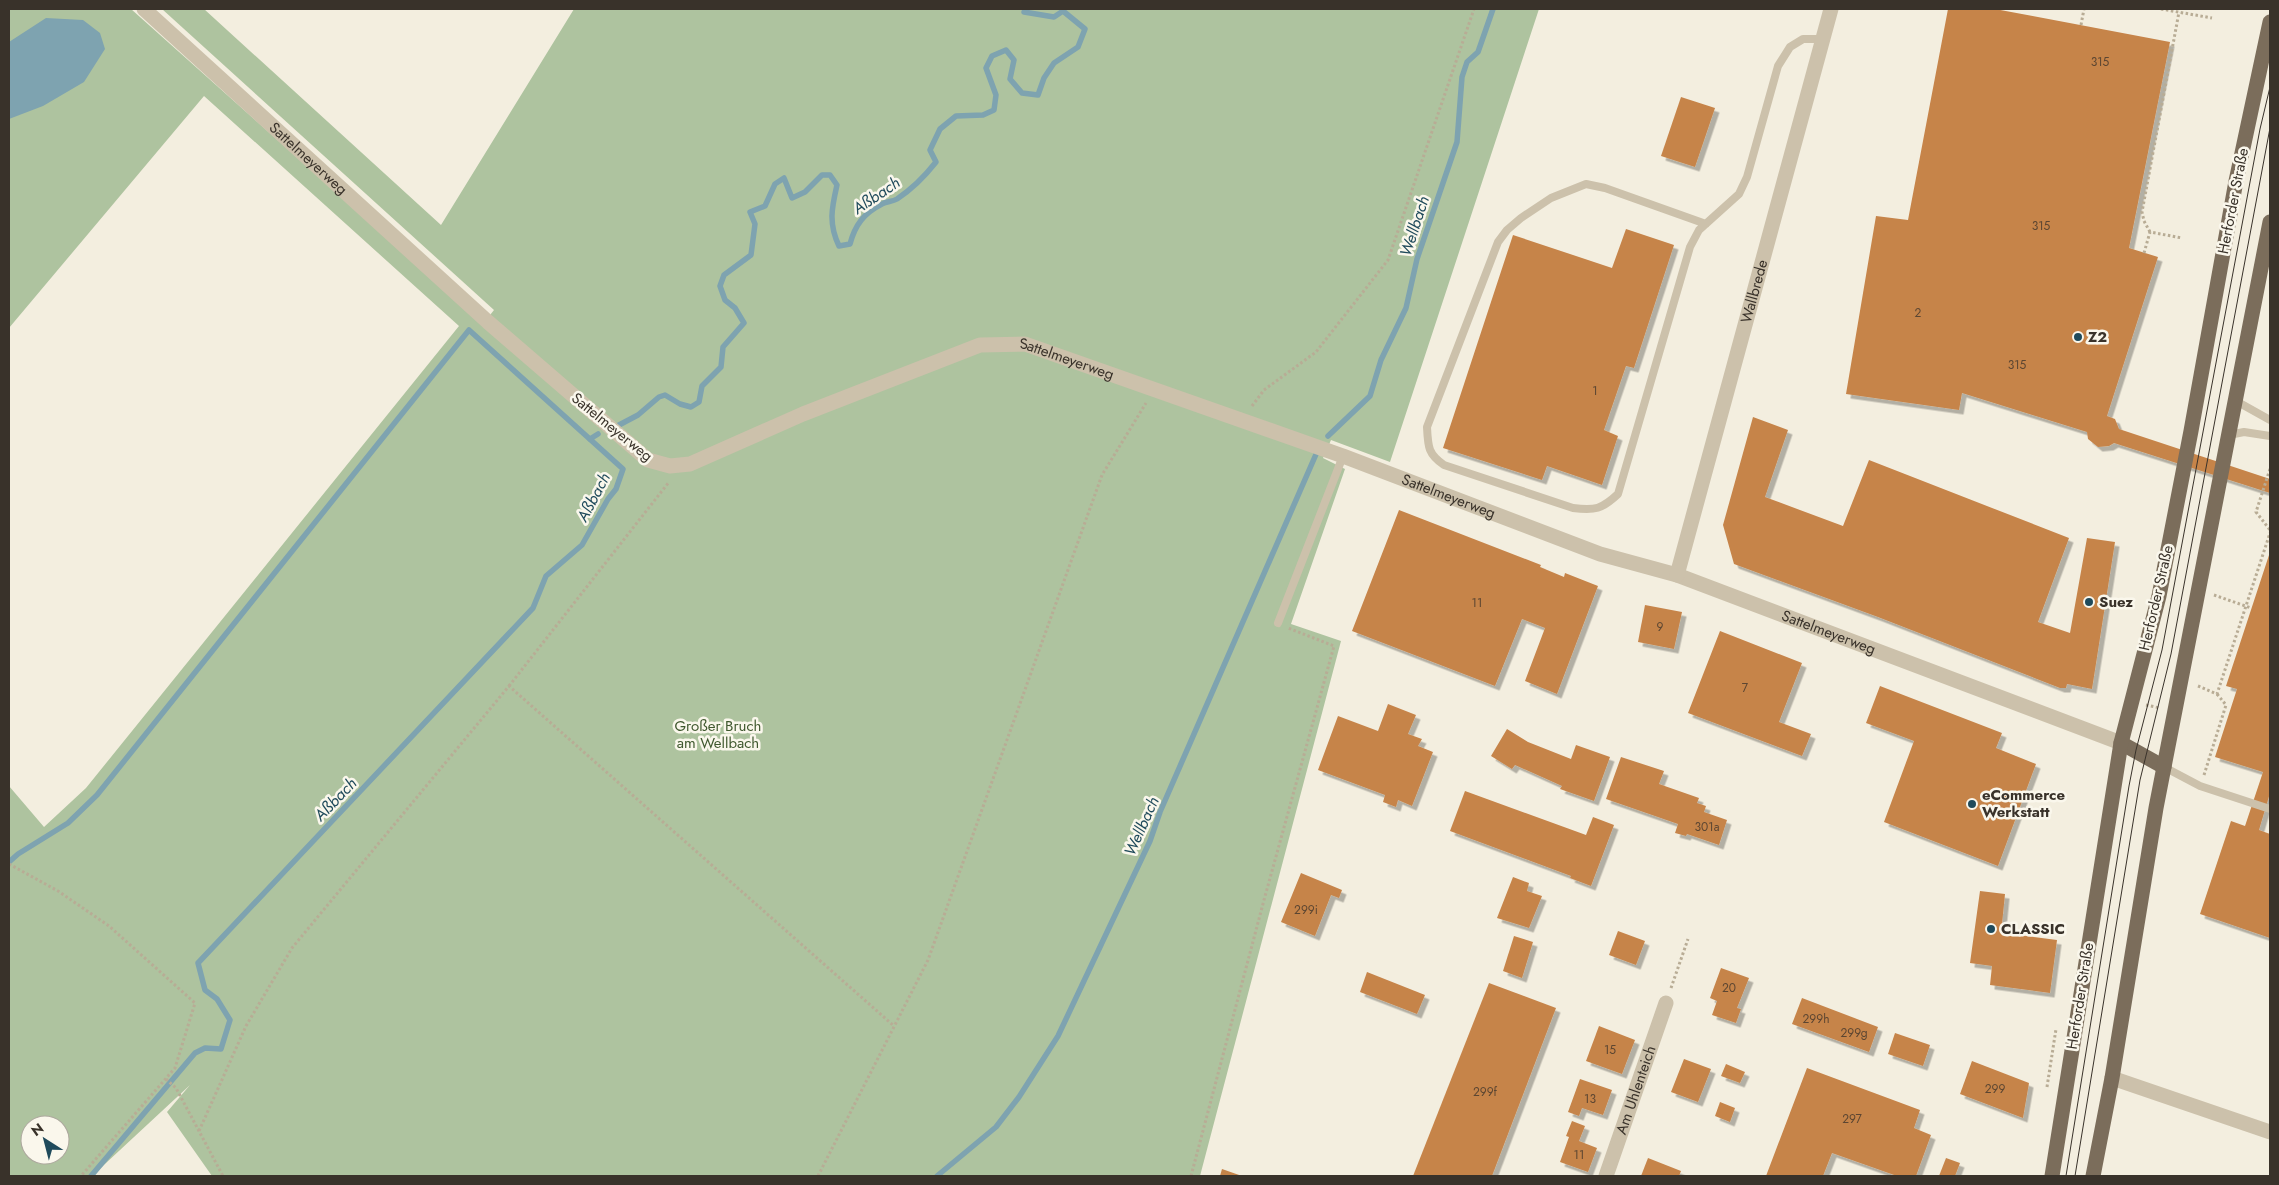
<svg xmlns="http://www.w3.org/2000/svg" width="2279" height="1185" font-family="Jost,sans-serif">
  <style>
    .green { fill: #aec39f; fill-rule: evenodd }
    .water { fill: #7ea3b0 }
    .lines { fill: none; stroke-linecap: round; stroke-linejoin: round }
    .stream { stroke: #7ea3b0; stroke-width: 5.5 }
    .building { fill: #c6844a; filter: url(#shadow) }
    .path { stroke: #b8ac95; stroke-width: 3; stroke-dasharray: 2.5 2.5; stroke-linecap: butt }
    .lane { stroke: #ccc1ab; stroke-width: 8 }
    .street { stroke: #ccc1ab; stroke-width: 15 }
    .primary { stroke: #7b6d5b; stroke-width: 15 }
    .tram { stroke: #39322a; stroke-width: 1 }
    .poi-dot { fill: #1f4a5b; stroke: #faf7ec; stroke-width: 2 }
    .labels { text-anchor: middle; stroke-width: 5; stroke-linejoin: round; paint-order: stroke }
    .number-label { font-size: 12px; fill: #5c4632 }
    .street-label { font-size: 15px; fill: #39322a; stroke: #faf7ec }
    .poi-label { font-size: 15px; font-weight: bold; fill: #39322a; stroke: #faf7ec; text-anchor: start }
    .park-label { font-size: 15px; fill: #3f582e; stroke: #faf7ec }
    .water-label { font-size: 16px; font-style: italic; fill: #1f4a5b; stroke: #faf7ec }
  </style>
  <defs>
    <filter id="shadow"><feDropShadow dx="4.5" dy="4.5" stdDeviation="0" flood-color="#0004"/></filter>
  </defs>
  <rect width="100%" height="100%" fill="#f3eedf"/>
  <path class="green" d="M 9,9 L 131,9 L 483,324 L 494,310 L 162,9 L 204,9 L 441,225 L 574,9 L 1539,9 L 1390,462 L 1331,440 L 1323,458 L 1345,469 L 1291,624 L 1341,641 L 1200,1176 L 212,1176 L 167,1112 L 190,1085 L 92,1176 L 9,1176 L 9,786 L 44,827 L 86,788 L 459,326 L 204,96 L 9,328 ZM 30,1125 L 60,1125 L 60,1155 L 30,1155 Z"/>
  <polygon class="water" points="46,18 83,20 100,33 105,49 84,82 43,106 9,119 9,42"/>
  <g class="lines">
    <g class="stream">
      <path d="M 619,425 L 638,415 L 659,397 L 665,395 L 680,404 L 691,407 L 699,402 L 702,386 L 721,367 L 723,347 L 744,323 L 735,308 L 725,300 L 720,286 L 724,275 L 751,255 L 755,224 L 750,212 L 765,206 L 775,184 L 784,178 L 792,198 L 805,192 L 822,175 L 830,175 L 837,185 C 832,207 828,223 839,246 L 850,244 C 855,225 864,213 882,204 C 887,201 892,202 897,199 C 912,189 925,176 936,162 L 930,150 L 940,129 L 956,116 L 983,115 L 994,110 L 996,95 L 986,68 L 992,56 L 1006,50 L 1014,60 L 1010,79 L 1022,93 L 1038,95 L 1044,78 L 1054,63 L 1078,47 L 1085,29 L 1063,11 L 1054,17 L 1024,12 L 1027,9"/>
      <polyline points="1328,436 1370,396 1381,360 1406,308 1417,259 1457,142 1462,77 1467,62 1478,52 1493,9"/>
      <polyline points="590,439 598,434"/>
      <polyline points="9,862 18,854 68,823 97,795 469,330 623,469 616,489 608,499 582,545 546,576 533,608 198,963 205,990 217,999 230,1020 221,1049 205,1048 195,1053 91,1176"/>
      <polyline points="937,1176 996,1127 1019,1097 1058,1036 1150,841 1160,812 1317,452"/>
    </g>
  </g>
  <g class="building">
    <polygon points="1948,9 1995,9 2170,42 2129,248 2158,257 2107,416 2115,419 2119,429 2270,479 2270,493 2114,443 2109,446 2098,447 2088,439 2087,432 1962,393 1959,410 1846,394 1876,216 1908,220"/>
    <polygon points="1681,97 1715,108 1695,167 1661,156"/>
    <polygon points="1626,229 1674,245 1634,368 1626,366 1604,430 1618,436 1602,485 1547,466 1542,480 1443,448 1513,235 1612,268"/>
    <polygon points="1753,417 1788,430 1765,497 1843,526 1869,460 2069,538 2038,622 2070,633 2087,538 2115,542 2092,689 2067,684 2066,688 2060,688 1878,617 1734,564 1723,525"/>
    <polygon points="1399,510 1541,565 1540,567 1564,577 1565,573 1598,586 1557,694 1525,681 1545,628 1522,619 1495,686 1352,631"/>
    <polygon points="2270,552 2270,793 2259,830 2270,834 2270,938 2200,914 2231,821 2245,826 2263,772 2215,757 2237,689 2226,686"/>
    <polygon points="1645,605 1682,612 1674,649 1638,642"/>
    <polygon points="1720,631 1802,663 1779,722 1811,734 1802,756 1688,713"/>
    <polygon points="1880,686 2002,733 1996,748 2036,764 1998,866 1884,822 1914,741 1866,723"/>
    <polygon points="1388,704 1416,715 1408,734 1422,739 1418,746 1433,752 1412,806 1398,800 1396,807 1383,802 1385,795 1318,770 1338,716 1378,731"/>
    <polygon points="1507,729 1528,742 1571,759 1576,745 1610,757 1594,801 1560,789 1562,786 1515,765 1512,769 1491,756"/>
    <polygon points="1621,757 1664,771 1659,784 1699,798 1697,803 1706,806 1704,812 1727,820 1719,845 1687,834 1686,836 1675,833 1678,824 1606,799"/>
    <polygon points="1465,791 1586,835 1593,817 1614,825 1591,886 1570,878 1571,876 1450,831"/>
    <polygon points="1301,873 1342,890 1339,898 1331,895 1315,936 1281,922"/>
    <polygon points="1513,877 1529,883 1527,891 1542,896 1529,928 1497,918"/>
    <polygon points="1980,891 2005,894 2002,924 2004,927 2003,933 2057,940 2050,993 1990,985 1992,966 1970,963"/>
    <polygon points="1618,931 1645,941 1636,965 1609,955"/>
    <polygon points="1514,936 1533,942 1522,978 1503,971"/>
    <polygon points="1721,968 1749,978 1737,1008 1741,1009 1736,1023 1712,1015 1717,1001 1710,998"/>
    <polygon points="1367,972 1425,995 1417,1014 1360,992"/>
    <polygon points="1489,983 1556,1008 1492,1176 1413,1176"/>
    <polygon points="1802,998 1878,1027 1869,1052 1792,1024"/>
    <polygon points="1599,1026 1635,1040 1622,1074 1586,1061"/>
    <polygon points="1895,1033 1930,1045 1923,1066 1888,1054"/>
    <polygon points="1684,1059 1711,1069 1698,1102 1671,1092"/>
    <polygon points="1972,1061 2029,1083 2023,1118 1960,1094"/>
    <polygon points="1726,1064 1745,1072 1740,1083 1721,1076"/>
    <polygon points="1807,1068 1920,1110 1914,1128 1931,1135 1916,1176 1897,1176 1832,1153 1823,1176 1766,1176"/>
    <polygon points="1580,1079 1612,1090 1603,1115 1582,1108 1579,1116 1568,1112"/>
    <polygon points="1720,1102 1735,1108 1730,1122 1715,1116"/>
    <polygon points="1572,1121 1585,1126 1579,1141 1597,1148 1588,1172 1560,1162 1569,1137 1566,1136"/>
    <polygon points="1648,1158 1681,1171 1679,1176 1641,1176"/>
    <polygon points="1946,1158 1960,1163 1955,1176 1939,1176"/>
    <polygon points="1222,1169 1242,1176 1220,1176"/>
  </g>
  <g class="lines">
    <g class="path">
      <polyline points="2161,9 2212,18"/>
      <polyline points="2081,25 2084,9"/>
      <polyline points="2150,232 2144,221 2142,212 2179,12"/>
      <polyline points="2144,253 2150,232 2182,238"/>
      <polyline points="1252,406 1264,390 1316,352 1388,260 1474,9"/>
      <polyline points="2270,469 2256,512 2270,530"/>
      <polyline points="2214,595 2251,608"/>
      <polyline points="509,686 669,482"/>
      <polyline points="2198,686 2217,694 2270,533"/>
      <polyline points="2146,705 2160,708"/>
      <polyline points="2204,775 2226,705 2217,694"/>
      <polyline points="9,864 58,891 109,926 195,1003 175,1068 81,1176"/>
      <polyline points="1671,988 1688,939"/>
      <polyline points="166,1079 176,1088 223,1176"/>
      <polyline points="2047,1087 2056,1029"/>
      <polyline points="199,1131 246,1026 292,948 509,686 894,1026"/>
      <polyline points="818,1176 928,960 1102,475 1146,403"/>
      <polyline points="1191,1176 1264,900 1334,646 1288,628"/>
    </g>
    <g class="lane">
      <path d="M 1706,224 L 1605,188 L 1586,184 L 1551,198 L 1521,218 L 1507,230 L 1498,242 L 1427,427 C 1428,447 1428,454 1444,465 L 1573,508 C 1595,511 1602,509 1618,494 L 1690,247 L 1699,230 L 1739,194 L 1747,177 L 1778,66 L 1790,47 L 1803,39 L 1822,39"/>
      <polyline points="2236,401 2270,420"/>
      <polyline points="2229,435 2244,432 2270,436"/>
      <polyline points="1278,623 1343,456"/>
      <polyline points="2164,767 2200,786 2270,809"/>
    </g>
    <g class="street">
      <path id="s1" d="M 144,9 L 488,322 L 648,460 L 670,466 L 690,464 L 803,414 L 980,345 L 1025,344 L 1343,456 L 1600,554 L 1677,575 L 2121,743"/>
      <path id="s2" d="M 1677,575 L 1831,9"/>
      <polyline points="2112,1078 2270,1132"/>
      <path id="s3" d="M 1606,1176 L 1666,1003"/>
    </g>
    <g class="primary">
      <polyline points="2121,743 2164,767"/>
      <polyline points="2052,1176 2121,743 2159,596 2191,431 2236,181 2270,22"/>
      <polyline points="2093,1176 2112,1078 2156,808 2270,222"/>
    </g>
    <g class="tram">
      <polyline points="2066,1176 2129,786 2136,750 2162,650 2260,129 2270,87"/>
      <polyline points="2075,1176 2140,780 2171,654 2270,128"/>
    </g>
  </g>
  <g class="poi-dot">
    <circle cx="2078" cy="337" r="5"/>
    <circle cx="2089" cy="602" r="5"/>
    <circle cx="1972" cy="804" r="5"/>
    <circle cx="1991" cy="929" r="5"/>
  </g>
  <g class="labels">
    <g class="number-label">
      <text x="2100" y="66">315</text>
      <text x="2041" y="230">315</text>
      <text x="1918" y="317">2</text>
      <text x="2017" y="369">315</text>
      <text x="1595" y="395">1</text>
      <text x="1477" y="607">11</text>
      <text x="1660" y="631">9</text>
      <text x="1745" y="692">7</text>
      <text x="1707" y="831">301a</text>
      <text x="1306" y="914">299i</text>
      <text x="1729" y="992">20</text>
      <text x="1816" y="1023">299h</text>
      <text x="1854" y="1037">299g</text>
      <text x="1610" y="1054">15</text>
      <text x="1995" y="1093">299</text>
      <text x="1485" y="1096">299f</text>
      <text x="1590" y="1103">13</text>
      <text x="1852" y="1123">297</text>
      <text x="1579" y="1159">11</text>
    </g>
    <g class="street-label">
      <text dy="5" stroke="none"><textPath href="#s1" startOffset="222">Sattelmeyerweg</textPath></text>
      <text transform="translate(2233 201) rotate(-79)" y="5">Herforder Straße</text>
      <text dy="5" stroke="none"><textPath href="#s2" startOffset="294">Wallbrede</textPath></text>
      <text dy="5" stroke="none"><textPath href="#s1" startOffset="1122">Sattelmeyerweg</textPath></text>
      <text transform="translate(612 427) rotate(39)" y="5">Sattelmeyerweg</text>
      <text dy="5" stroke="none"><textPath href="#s1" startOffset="1528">Sattelmeyerweg</textPath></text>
      <text transform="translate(2156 598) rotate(-77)" y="5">Herforder Straße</text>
      <text dy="5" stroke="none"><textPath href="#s1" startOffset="1932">Sattelmeyerweg</textPath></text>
      <text transform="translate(2080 996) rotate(-81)" y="5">Herforder Straße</text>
      <text dy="5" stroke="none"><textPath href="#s3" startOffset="91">Am Uhlenteich</textPath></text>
    </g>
    <g class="poi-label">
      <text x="2088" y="342">Z2</text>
      <text x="2099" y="607">Suez</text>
      <text x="1982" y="800">eCommerce<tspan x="1982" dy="17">Werkstatt</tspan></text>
      <text x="2001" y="934">CLASSIC</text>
    </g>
    <g class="park-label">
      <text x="718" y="731">Großer Bruch<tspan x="718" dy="17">am Wellbach</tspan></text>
    </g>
    <g class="water-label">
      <text transform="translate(876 195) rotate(-34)" y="6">Aßbach</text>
      <text transform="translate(1414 226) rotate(-72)" y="6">Wellbach</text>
      <text transform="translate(593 497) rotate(-62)" y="6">Aßbach</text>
      <text transform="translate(335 799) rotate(-46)" y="6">Aßbach</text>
      <text transform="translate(1141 826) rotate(-66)" y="6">Wellbach</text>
    </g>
  </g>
  <rect width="2279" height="1185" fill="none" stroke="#39322a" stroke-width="20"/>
  <g transform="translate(45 1140) rotate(324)"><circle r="24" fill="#faf7ec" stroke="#ada89e"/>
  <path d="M0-4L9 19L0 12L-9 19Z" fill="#1f4a5b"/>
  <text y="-8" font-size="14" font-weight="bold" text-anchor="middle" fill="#39322a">N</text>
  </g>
</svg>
